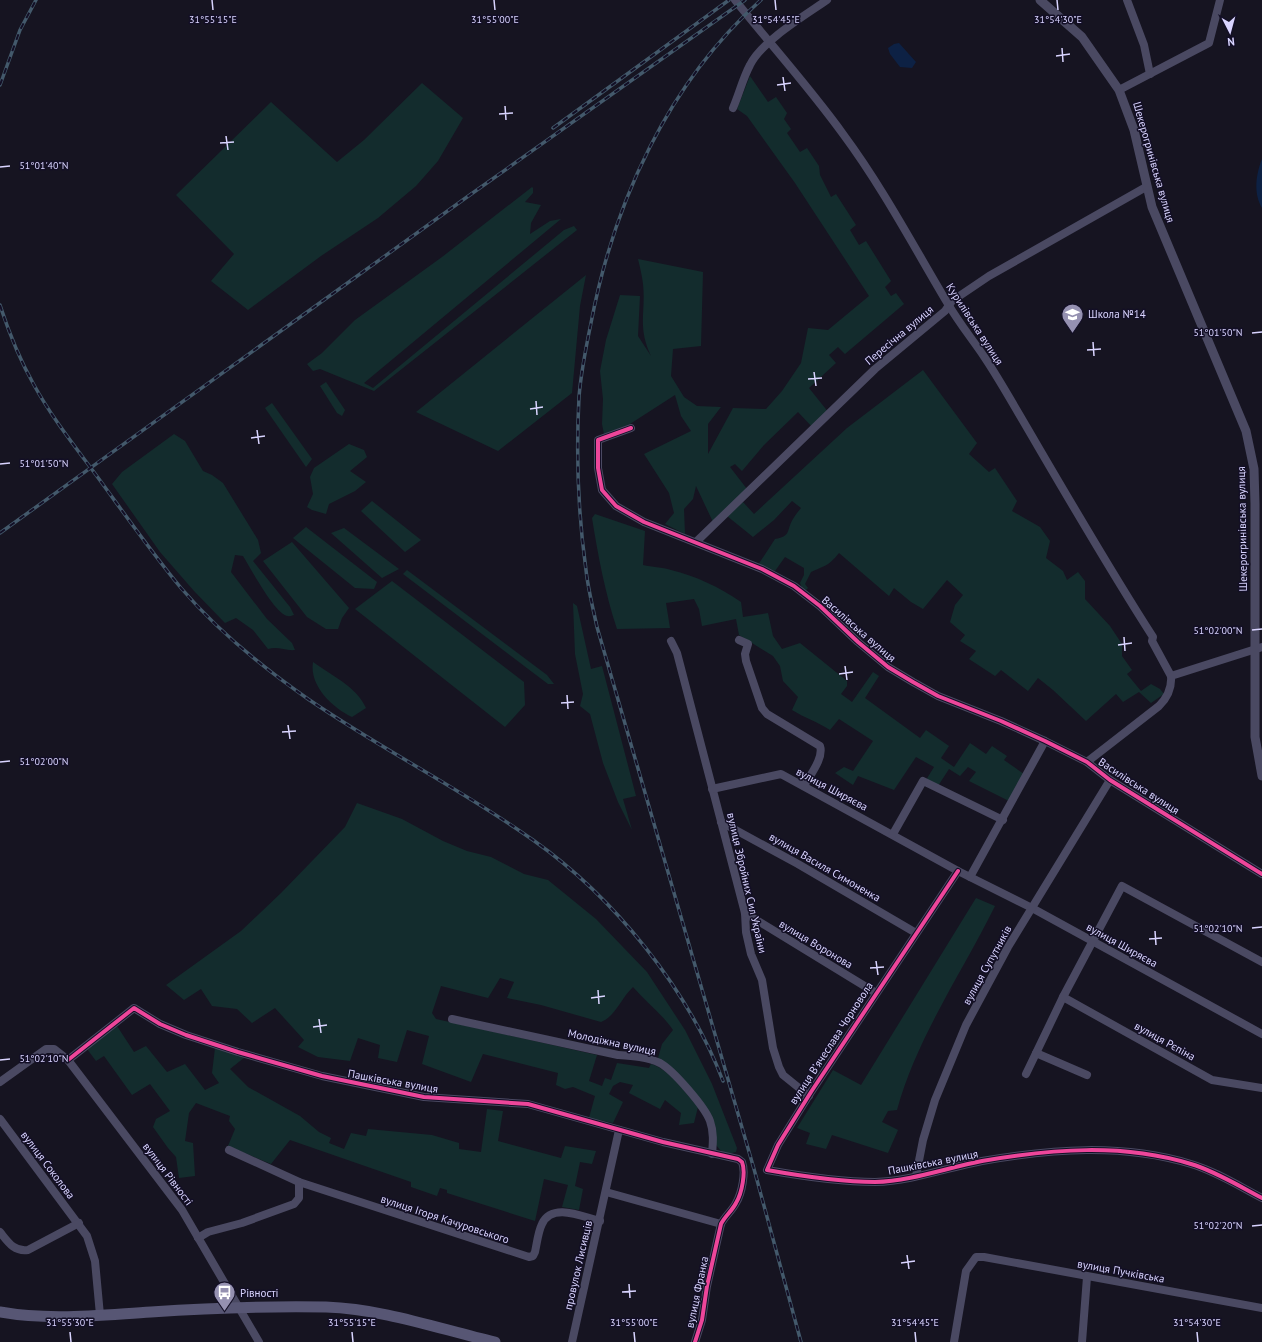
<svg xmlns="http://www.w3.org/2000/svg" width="1262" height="1342" font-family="'PT Sans',sans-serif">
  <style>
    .green { fill: #132c2d }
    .water { fill: #0d2144 }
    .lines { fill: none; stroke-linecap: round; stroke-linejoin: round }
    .minor { stroke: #4a4962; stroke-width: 8 }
    .tertiary { stroke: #4a4962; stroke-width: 9 }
    .secondary { stroke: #575674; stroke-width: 11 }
    .rail-casing { stroke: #43596b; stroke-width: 3.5 }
    .rail { stroke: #130f26; stroke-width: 2; stroke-dasharray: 6; stroke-linecap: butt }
    .cycleway-casing { stroke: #130f26; stroke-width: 6 }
    .cycleway { stroke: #ed469a; stroke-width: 4 }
    .ticks { fill: none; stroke: #d9d4ff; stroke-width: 1.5 }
    .labels { text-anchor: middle; stroke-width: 3; stroke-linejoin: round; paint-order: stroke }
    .street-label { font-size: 11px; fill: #d9d4ff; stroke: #130f26 }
    .poi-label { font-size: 11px; fill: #d9d4ff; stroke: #130f26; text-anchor: start }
    .ticks-label { font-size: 10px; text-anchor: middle; fill: #d9d4ff; stroke: #130f26; stroke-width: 3; stroke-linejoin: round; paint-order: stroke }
  </style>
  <rect width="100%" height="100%" fill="#161421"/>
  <g class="green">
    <path d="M 750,76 L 768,102 L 776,97 L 787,113 L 784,119 L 791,129 L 787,133 L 800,152 L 807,148 L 819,166 L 820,175 L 831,197 L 836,194 L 856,225 L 850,230 L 859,245 L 866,241 L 891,281 L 885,287 L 891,296 L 896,293 L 904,304 L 845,354 L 838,347 L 829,355 L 836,363 L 809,388 L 829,413 L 814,429 L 798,412 L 764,445 L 742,471 L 735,464 L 730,467 L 747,489 L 713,522 L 696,486 L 693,499 L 684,509 L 685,534 L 665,524 L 674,513 L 669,493 L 644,454 L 691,431 L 681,416 L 675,395 L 630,424 L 604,434 L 602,424 L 603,399 L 600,371 L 606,340 L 620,295 L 640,296 L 638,336 L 651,356 C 637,326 646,313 643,284 C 642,276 640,267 638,259 L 703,272 L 701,346 L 673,349 L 671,376 L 684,397 L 697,406 L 721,407 L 708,424 L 708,454 L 733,408 L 766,409 L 782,391 L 801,363 L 808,328 L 828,330 L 869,296 L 795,183 L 747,116 L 737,109 Z"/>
    <polygon points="422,83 463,118 438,161 416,186 378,218 321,256 248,310 211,281 234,254 176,195 271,102 337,162 364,140"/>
    <polygon points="532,187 533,188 533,193 525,202 541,205 531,223 530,234 550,221 561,219 364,383 373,388 564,230 574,226 577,230 374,391 320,369 313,371 307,364 322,353 355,320 442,257"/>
    <polygon points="586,275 580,306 572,393 498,451 416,412"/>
    <path d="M 923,370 L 977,443 L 969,454 L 989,472 L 995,468 L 1017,501 L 1012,511 L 1040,527 L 1050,541 L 1046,558 L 1063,571 L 1067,580 L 1078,572 L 1085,581 L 1085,599 L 1110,626 L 1122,644 L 1122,656 L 1132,670 L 1127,674 L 1141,691 L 1151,684 L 1160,689 L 1164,694 L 1151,703 L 1139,692 L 1123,702 L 1116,694 L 1086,721 L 1053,690 L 1038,678 L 1028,691 L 1001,670 L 995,676 L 969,659 L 976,651 L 960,641 L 965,635 L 950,622 L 955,605 L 963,595 L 947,580 L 923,609 L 911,602 L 894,588 L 889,596 L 839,553 C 829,566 824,566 811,572 L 805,584 L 808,588 L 806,590 L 802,588 L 800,583 L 804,575 L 804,568 L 785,557 L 775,571 L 758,565 L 775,539 C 792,536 786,530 793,519 C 795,515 798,512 801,508 L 792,501 L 774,520 L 753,537 L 727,516 L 743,502 L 754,514 L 847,428 Z"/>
    <polygon points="326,382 345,410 342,416 337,413 320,386"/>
    <polygon points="272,403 312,459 306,467 265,408"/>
    <path d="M 174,434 L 185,441 L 203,471 L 212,475 L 223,483 L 258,540 L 261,553 L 253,561 L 290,607 L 294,615 C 292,615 290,617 288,616 C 275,615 250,567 243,556 L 235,555 L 231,572 L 267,619 L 292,643 L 295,650 C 285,651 278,646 268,649 L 253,630 L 236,618 L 225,623 L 194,591 L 160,552 L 112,484 L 122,472 Z"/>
    <polygon points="349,444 364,450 367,457 350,471 366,482 355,491 329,504 326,514 312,510 307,507 313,494 310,477 314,468"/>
    <polygon points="372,501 421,540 405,552 361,511"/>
    <path d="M 595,514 L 645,531 L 643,565 C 652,567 662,567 671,570 C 696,576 719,587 741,602 L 743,617 L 768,613 L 773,636 L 782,649 L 800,643 L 847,681 L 847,686 L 841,694 L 852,702 L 873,672 L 879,676 L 865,698 L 920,738 L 926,730 L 949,746 L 941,758 L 954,767 L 970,743 L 986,754 L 992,746 L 1007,756 L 1004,760 L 1024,774 L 1009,801 L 969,781 L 976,772 L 968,767 L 960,776 L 949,769 L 938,786 L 926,780 L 934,767 L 916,757 L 894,790 L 858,776 L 853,785 L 835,773 L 844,767 L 853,771 L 873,741 L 839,719 L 830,730 C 818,722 805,718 792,710 L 798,697 L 783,681 L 780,666 L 773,656 L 739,635 L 736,619 L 702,626 L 699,609 L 694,599 L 666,603 L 670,628 L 617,629 C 605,593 598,555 592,518 Z"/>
    <polygon points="306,527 377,582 374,589 355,588 293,538"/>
    <polygon points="344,528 399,569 382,578 331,533"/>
    <polygon points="292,542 349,608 342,618 338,629 326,629 307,617 263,561"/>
    <polygon points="407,570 547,675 554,684 548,684 403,574"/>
    <polygon points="392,581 524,682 525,705 505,727 355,609"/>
    <polygon points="573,603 577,606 591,669 602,666 636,796 623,799 632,830 618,802 603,763 590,714 580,706 583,694 575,654"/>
    <path d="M 313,662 C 332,676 356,686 366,708 L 352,717 C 333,708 309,686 313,662 Z"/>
    <path d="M 357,803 L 402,819 L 443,841 L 467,851 L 491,857 L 524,874 L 548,880 L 596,919 L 647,972 L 685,1030 L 712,1084 L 737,1148 L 736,1152 L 728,1154 L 721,1151 L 716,1145 L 715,1124 L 658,1058 L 662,1044 L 673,1030 C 662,1014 646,1002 633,987 C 621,998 616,1016 601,1022 L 541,1005 L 507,998 L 514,982 L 500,978 L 488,998 L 441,986 L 432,1013 L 436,1019 L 597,1055 L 589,1081 L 602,1086 L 605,1078 L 611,1080 L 617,1063 L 649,1068 L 651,1064 C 671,1070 685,1093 698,1107 L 694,1123 L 679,1125 L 681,1113 L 665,1100 L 660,1109 L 629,1093 L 633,1085 L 620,1082 L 613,1086 L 609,1094 L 623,1102 L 613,1123 L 589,1118 L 595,1096 L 573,1087 L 565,1089 L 556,1085 L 558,1073 L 483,1054 L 471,1082 L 422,1064 L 429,1036 L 407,1030 L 397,1062 L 378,1058 L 380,1045 L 358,1038 L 350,1061 L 318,1057 L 298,1047 L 304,1040 L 275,1008 L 252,1023 L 237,1009 L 212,1006 L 201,989 L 184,1000 L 166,985 L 241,931 L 281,893 L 345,827 Z"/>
    <path d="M 976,898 L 995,906 C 962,973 917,1037 897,1110 L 888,1111 L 882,1122 L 898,1130 L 888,1153 L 832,1135 L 826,1149 L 806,1144 L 810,1133 L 797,1128 L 833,1070 L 861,1085 Z"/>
    <polygon points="117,1026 134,1052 146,1046 167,1072 185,1064 205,1090 219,1083 212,1073 215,1048 245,1057 230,1069 248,1087 300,1116 319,1132 331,1138 329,1143 344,1149 351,1133 366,1136 368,1129 432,1135 459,1143 459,1149 481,1152 487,1109 503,1111 498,1141 561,1158 565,1146 596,1151 592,1164 580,1162 575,1186 583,1189 579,1210 562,1207 568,1185 544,1179 535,1221 447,1193 447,1190 440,1188 437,1196 411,1187 411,1182 290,1140 271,1164 228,1146 235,1129 229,1121 230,1116 196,1103 189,1113 185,1141 193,1143 195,1176 179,1178 176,1157 168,1148 153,1127 156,1119 170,1111 150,1084 132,1095 104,1056 96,1061 87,1049"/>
  </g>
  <g class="water">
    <polygon points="899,43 916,62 912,68 900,67 890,54 888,48 894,44"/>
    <path d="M 1262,159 L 1262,208 C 1253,193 1256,174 1262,159 Z"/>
  </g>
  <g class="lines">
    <g class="minor">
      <path d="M 735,0 C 771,45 809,87 843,134 C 883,188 914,247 948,304 C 959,323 973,340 985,358 C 997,376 1008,395 1019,414 C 1063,489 1106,564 1153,637 L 1152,641 L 1171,676"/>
      <polyline points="1127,0 1144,45 1150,74"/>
      <polyline points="1119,90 1209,43 1220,0"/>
      <path d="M 733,108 C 739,94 743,78 750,65 C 762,41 804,16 827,0"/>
      <polyline points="631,428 598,440 598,468 602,490 616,506 644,522 762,569 794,586 820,606 858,642 888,667 913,682 938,696 1001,721 1045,741 1087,762 1110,780 1262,874"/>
      <polyline points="696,542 875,369 945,311 952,301 989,276 1146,187"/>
      <path d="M 739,640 L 748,644 L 745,654 L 746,661 L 762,708 L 767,714 L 820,746 C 824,758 810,775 804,786"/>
      <polyline points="671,641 677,653 745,913 746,932 751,954 762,980 773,1048 779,1067 783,1075 809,1096"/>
      <path d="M 1087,762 L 1159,706 C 1168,697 1172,688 1171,676 L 1262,647"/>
      <polyline points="712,789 781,774 958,871 1032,908 1262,1034"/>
      <polyline points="721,822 798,864 916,933"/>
      <polyline points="893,834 923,781 1003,820"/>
      <path d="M 958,871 L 811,1092 L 778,1145 L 767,1170 C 801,1176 839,1182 875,1182 C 911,1181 946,1168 982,1161 C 1053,1149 1121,1143 1191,1164 C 1215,1171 1239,1186 1262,1198"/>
      <polyline points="970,877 1045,741"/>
      <polyline points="745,913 876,993"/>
      <polyline points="1063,997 1212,1080 1262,1088"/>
      <path d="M 452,1019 L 618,1055 C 632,1056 647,1057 660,1063 C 673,1070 705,1107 710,1121 C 714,1132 713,1143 712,1154"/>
      <polyline points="1036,1053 1087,1075"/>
      <path d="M 68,1060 L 134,1008 L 160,1024 L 186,1035 L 238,1052 L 322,1076 L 424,1097 L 528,1104 L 663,1142 L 738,1159 L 742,1162 C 746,1172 742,1193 736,1203 C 732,1211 725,1216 721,1224 L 707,1286 L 702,1320 L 695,1342"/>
      <polyline points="1026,1074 1063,997 1122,886 1262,962"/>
      <polyline points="0,1082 46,1049 54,1049 68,1060 182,1210 259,1342"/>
      <polyline points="0,1119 87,1236 95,1261 100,1315"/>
      <polyline points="916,1176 923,1140 935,1100 966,1025 1008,947 1110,780"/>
      <path d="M 299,1182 L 529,1257 L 533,1256 L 535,1252 C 537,1243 538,1232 542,1224 C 552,1202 583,1217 600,1221"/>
      <polyline points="606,1192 721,1224"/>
      <path d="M 0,1232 C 8,1242 14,1252 28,1250 L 79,1223"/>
      <polyline points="198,1238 208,1232 242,1223 294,1204 299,1198 299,1182 229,1150"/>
      <polyline points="572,1342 619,1130"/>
      <polyline points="954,1342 966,1271 976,1257 984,1257 1262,1308"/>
      <polyline points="1082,1342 1087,1277"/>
    </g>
    <polyline class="tertiary" points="1040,0 1082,37 1119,90 1134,130 1152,207 1246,431 1254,469 1255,504 1255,737 1262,776"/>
    <path class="secondary" d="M 0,1312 C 50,1321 100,1315 151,1312 C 209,1308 268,1306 326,1307 C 384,1309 439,1329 495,1342"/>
    <defs>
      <g id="rail">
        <path d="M 761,0 C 668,83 614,202 591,323 C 586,347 581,372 579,397 C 576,454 578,513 586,570 C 588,589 593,608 597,627 L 754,1169 L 801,1342"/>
        <polyline points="0,85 20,30 36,0"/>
        <polyline points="553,128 729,0"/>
        <path d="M 0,305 C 9,333 20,360 34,385 C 52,418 77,449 99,479 C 126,516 152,553 181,588 C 217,630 262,667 308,699 C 381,749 461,789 533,840 C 614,897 688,989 723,1081"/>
        <polyline points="0,533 467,197 745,0"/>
      </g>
    </defs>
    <use href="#rail" class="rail-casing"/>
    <use href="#rail" class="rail"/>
    <defs>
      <g id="cycleway">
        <polyline points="631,428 598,440 598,468 602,490 616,506 644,522 762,569 794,586 820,606 858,642 888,667 913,682 938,696 1001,721 1045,741 1087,762 1110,780 1262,874"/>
        <path d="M 958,871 L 811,1092 L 778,1145 L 767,1170 C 801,1176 839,1182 875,1182 C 911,1181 946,1168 982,1161 C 1053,1149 1121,1143 1191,1164 C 1215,1171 1239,1186 1262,1198"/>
        <path d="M 68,1060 L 134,1008 L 160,1024 L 186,1035 L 238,1052 L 322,1076 L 424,1097 L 528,1104 L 663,1142 L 738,1159 L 742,1162 C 746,1172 742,1193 736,1203 C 732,1211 725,1216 721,1224 L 707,1286 L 702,1320 L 695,1342"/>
      </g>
    </defs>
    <use href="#cycleway" class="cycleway-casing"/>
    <use href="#cycleway" class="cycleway"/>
  </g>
  <path class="ticks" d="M 212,0 L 213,10M 494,0 L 495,10M 775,0 L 776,10M 1057,0 L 1058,10M 1062,48 L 1063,62M 1056,56 L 1070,54M 783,77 L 785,91M 777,85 L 791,83M 505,106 L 506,120M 499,114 L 513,113M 226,136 L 228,150M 220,143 L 234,142M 0,167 L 10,166M 1252,333 L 1262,332M 1093,342 L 1094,356M 1087,350 L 1101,349M 814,372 L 816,386M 808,379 L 822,378M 536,401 L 537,415M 530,409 L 543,407M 257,430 L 259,444M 251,438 L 265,436M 0,464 L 10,463M 1252,630 L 1262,629M 1124,637 L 1125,651M 1118,645 L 1132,643M 845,666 L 847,680M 839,674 L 853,672M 567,695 L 568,709M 561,703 L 574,702M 288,725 L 290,739M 282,732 L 296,731M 0,762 L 10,761M 1252,928 L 1262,927M 1155,931 L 1156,945M 1149,939 L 1162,938M 876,961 L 878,975M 870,968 L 884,967M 598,990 L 599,1004M 591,998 L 605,996M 319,1019 L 321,1033M 313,1027 L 327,1025M 0,1060 L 10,1059M 1252,1226 L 1262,1225M 907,1255 L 909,1269M 901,1263 L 915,1261M 629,1284 L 630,1298M 622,1292 L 636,1291M 70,1332 L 71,1342M 352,1332 L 353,1342M 634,1332 L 635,1342M 915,1332 L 916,1342M 1197,1332 L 1198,1342"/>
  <defs>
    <symbol id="school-pin" viewBox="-11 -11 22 30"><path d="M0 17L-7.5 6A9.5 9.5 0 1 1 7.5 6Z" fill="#9591b1" stroke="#130f26"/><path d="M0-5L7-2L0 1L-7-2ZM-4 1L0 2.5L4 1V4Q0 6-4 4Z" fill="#fff"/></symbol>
    <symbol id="bus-pin" viewBox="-11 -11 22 30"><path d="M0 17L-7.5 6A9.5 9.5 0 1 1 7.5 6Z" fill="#9591b1" stroke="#130f26"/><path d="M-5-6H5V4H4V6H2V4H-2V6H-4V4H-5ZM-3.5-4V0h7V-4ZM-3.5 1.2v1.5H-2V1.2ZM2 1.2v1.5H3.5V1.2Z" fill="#fff"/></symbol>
  </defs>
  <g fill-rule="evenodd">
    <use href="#school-pin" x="1060" y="302" width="25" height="34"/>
    <use href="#bus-pin" x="212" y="1280" width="25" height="34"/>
  </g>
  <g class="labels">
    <g class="street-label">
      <text transform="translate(1154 162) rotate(74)" y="4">Шекерогринівська вулиця</text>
      <text transform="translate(975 324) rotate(57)" y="4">Курилівська вулиця</text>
      <text transform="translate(899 335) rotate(-40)" y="4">Пересічна вулиця</text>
      <text transform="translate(1242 529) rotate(-91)" y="4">Шекерогринівська вулиця</text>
      <text transform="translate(859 629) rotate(41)" y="4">Василівська вулиця</text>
      <text transform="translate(1139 786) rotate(33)" y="4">Василівська вулиця</text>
      <text transform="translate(832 789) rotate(28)" y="4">вулиця Ширяєва</text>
      <text transform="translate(825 867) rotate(30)" y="4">вулиця Василя Симоненка</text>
      <text transform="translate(747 883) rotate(77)" y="4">вулиця Збройних Сил України</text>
      <text transform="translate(816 944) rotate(31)" y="4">вулиця Воронова</text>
      <text transform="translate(1122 945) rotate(29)" y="4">вулиця Ширяєва</text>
      <text transform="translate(987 965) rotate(-61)" y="4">вулиця Супутників</text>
      <text transform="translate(1165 1041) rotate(29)" y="4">вулиця Рєпіна</text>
      <text transform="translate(612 1042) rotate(12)" y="4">Молодіжна вулиця</text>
      <text transform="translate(831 1043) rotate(-57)" y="4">вулиця Вʼячеслава Чорновола</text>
      <text transform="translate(393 1081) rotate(10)" y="4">Пашківська вулиця</text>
      <text transform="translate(933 1162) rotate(-11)" y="4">Пашківська вулиця</text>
      <text transform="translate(48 1165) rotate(53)" y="4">вулиця Соколова</text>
      <text transform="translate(168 1174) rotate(53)" y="4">вулиця Рівності</text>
      <text transform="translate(445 1219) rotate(18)" y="4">вулиця Ігоря Качуровського</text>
      <text transform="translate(578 1265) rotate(-77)" y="4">провулок Лисивців</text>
      <text transform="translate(1121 1271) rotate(10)" y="4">вулиця Пучківська</text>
      <text transform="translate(697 1292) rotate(-78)" y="4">вулиця Франка</text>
    </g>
    <g class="poi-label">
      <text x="1088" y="318">Школа №14</text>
      <text x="240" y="1297">Рівності</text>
    </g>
  </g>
  <g class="ticks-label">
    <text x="213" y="23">31°55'15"E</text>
    <text x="495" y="23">31°55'00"E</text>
    <text x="776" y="23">31°54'45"E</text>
    <text x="1058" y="23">31°54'30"E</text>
    <text x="44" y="169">51°01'40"N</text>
    <text x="1218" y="336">51°01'50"N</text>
    <text x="44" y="467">51°01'50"N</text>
    <text x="1218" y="634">51°02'00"N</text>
    <text x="44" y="765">51°02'00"N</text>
    <text x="1218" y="932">51°02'10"N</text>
    <text x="44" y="1062">51°02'10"N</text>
    <text x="1218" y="1229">51°02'20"N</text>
    <text x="70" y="1326">31°55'30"E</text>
    <text x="352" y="1326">31°55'15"E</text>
    <text x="634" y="1326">31°55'00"E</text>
    <text x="915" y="1326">31°54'45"E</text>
    <text x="1197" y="1326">31°54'30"E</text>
  </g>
  <g transform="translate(1230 32) rotate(174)" stroke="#130f26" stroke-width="3" paint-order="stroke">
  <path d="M0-3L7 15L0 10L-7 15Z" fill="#d9d4ff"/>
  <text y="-6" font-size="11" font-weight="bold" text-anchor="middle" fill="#d9d4ff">N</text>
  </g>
</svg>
